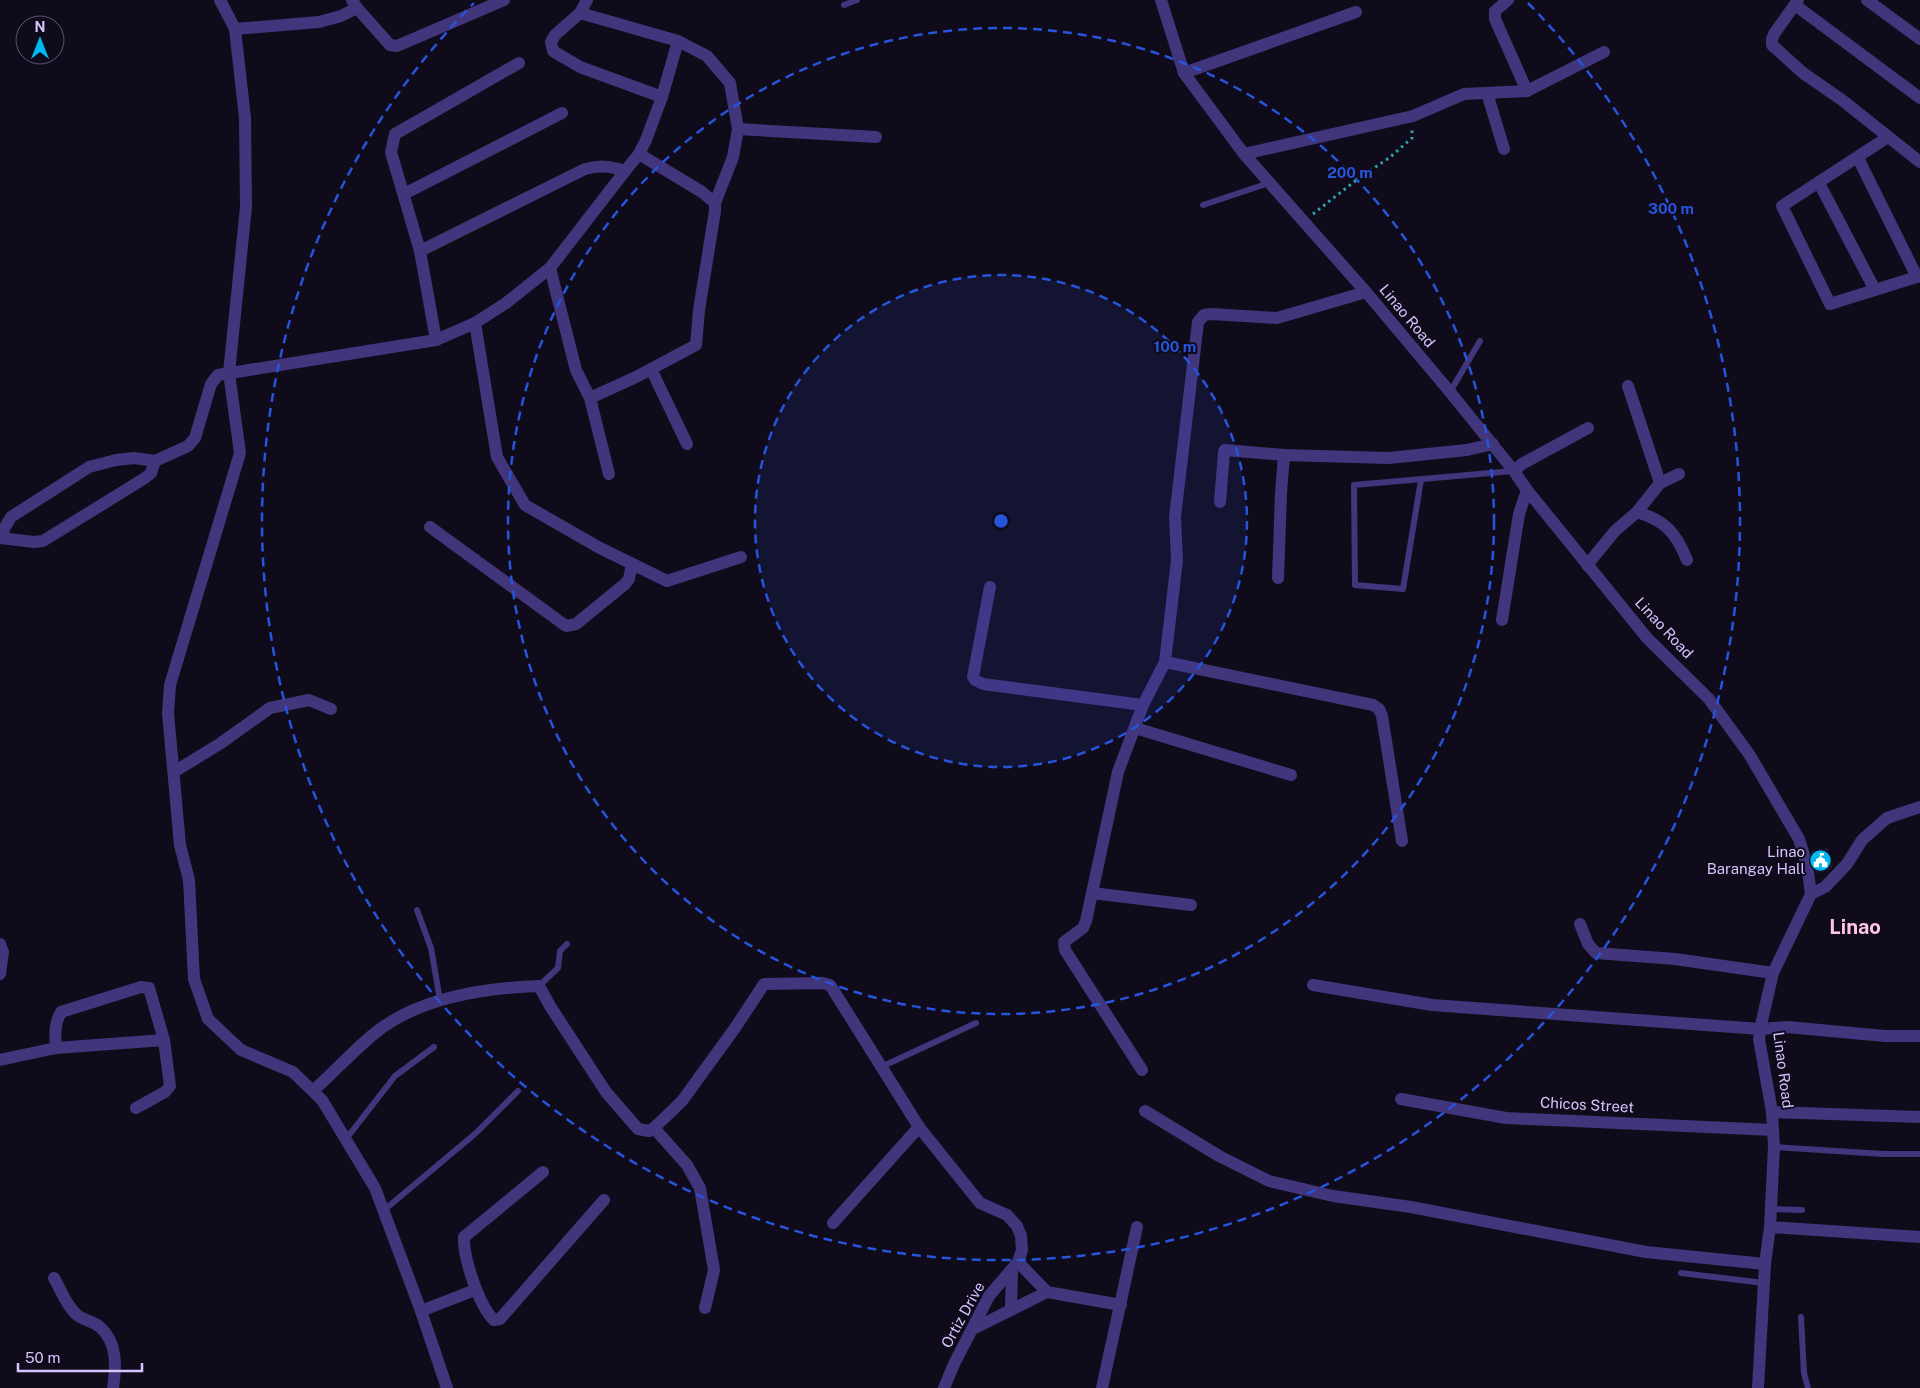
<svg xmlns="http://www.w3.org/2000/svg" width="1920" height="1388" font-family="'Public Sans',sans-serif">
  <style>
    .building { fill: #24173c }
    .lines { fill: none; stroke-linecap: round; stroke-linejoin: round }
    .path { stroke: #2ca3ad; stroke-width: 3; stroke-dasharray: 2.5 4; stroke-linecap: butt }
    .service { stroke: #41357b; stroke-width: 6 }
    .minor { stroke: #41357b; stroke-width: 12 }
    .tertiary { stroke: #41357b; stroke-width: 12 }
    .ring { fill: none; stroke: #2654da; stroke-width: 2.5; stroke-dasharray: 9 6 }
    .labels { text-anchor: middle; stroke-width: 4; stroke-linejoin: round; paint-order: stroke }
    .street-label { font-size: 15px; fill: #d4c5ff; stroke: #100b1b }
    .poi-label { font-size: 15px; fill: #d4c5ff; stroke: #100b1b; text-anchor: end }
    .district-label { font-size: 20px; font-weight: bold; fill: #ffc7e3; stroke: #100b1b }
    .centre { fill: #2654da; stroke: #100b1b; stroke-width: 2.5 }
    .ring-label { font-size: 15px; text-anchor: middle; font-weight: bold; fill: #2654da; stroke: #100b1b; stroke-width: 4; stroke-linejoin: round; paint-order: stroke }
  </style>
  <rect width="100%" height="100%" fill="#100b1b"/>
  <polygon class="building" points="1828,848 1832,867 1830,870 1816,873 1811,851"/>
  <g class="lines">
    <polyline class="path" points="1313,214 1359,178 1389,158 1412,138 1412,129"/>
    <g class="service">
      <polyline points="844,5 857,0"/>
      <polyline points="1203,205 1269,183"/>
      <polyline points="1450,392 1480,341"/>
      <polyline points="1421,480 1403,589 1355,585 1354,485 1513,471"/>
      <polyline points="417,910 431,948 440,1000"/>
      <polyline points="539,986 558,968 560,951 567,944"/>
      <polyline points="881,1067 976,1023"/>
      <polyline points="346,1139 395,1076 434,1047"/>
      <polyline points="1774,1147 1883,1154 1920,1154"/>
      <polyline points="1771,1209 1802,1210"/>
      <polyline points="383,1211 476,1133 518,1091"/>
      <polyline points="1681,1273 1764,1283"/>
      <polyline points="1801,1317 1804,1373 1808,1388"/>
    </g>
    <g class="minor">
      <polyline points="220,0 235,29 245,118 246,207 229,373 240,453 170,685 168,713 180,845 189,880 194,979 208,1019 241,1050 293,1072 322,1100 375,1188 421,1311 447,1388"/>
      <polyline points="587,0 580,13 555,35 551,42 553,51 580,67 662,97"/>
      <polyline points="1508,0 1495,11 1495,19 1527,91"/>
      <polyline points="1798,0 1774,34 1772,39 1772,45 1803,73 1842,100 1920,162"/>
      <polyline points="1867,0 1920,39"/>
      <polyline points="1795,5 1920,98"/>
      <polyline points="357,8 390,45 397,46 504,0"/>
      <polyline points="580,13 678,41 707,56 730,83 738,129 733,157 715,203"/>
      <polyline points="235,29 319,22 341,16 357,8 352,0"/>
      <polyline points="1184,73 1356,12"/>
      <polyline points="1487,93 1504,149"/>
      <polyline points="738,129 876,137"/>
      <polyline points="1888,137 1782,206 1830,304 1920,276"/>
      <polyline points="1244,154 1413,116 1464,94 1527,91 1604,52"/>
      <polyline points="1858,158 1917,277"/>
      <polyline points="625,171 639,154 646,140 662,97 678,41"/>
      <polyline points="1819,183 1875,290"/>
      <polyline points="404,194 562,113"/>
      <polyline points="550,268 576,370 590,398 609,474"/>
      <polyline points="475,323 497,457 525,505 598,547 667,581 741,557"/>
      <polyline points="436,340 420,251 391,152 395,134 519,63"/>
      <polyline points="651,369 687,444"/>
      <polyline points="1628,386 1660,483"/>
      <polyline points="590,398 636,377 696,345 699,310 715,211 715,203 702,192 639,154"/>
      <polyline points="1514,471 1522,464 1588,428"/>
      <polyline points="1220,502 1224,452 1225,450 1284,455"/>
      <path d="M 1637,512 C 1666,521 1676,533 1687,560"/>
      <polyline points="430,527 566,626 576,624 625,584 629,579 632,564"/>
      <path d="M 3,537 L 4,529 L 11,517 L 89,467 L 116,460 L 134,458 L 155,461 L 188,446 L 195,438 L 211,384 L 218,375 L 436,340 L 475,323 L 506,303 L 550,268 L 625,171 C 610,166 600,165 585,169 L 420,251"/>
      <polyline points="0,538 34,542 43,541 145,478 151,473 155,461"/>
      <polyline points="1587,565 1615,531 1637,512 1660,483 1679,474"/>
      <polyline points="1278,578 1281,493 1284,455 1389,458 1467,450 1493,444"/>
      <polyline points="990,587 973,677 975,680 983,684 1143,705"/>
      <polyline points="1502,620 1519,514 1527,490"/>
      <polyline points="1165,662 1373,705 1379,709 1382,716 1402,841"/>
      <polyline points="1135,728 1291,775"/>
      <polyline points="174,772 221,743 270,708 309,700 331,709"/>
      <polyline points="1092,893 1191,905"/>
      <polyline points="1811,894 1825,887 1847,864 1862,840 1887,818 1920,807"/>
      <polyline points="1580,924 1588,944 1596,953 1675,959 1773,973"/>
      <polyline points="0,944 3,952 0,974"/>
      <polyline points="1313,985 1432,1005 1760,1029 1787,1027 1885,1036 1920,1036"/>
      <path d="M 56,1048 C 55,1035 54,1024 61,1012 L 141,987 L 149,988 L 164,1040 L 170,1086 L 165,1092 L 136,1108"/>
      <polyline points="0,1060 56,1048 164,1040"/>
      <polyline points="1142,1070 1065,950 1064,942 1083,928 1086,921 1118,772 1143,705 1165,662 1177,560 1175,517 1198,322 1204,315 1211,314 1277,318 1366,292"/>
      <path d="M 313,1091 C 334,1072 353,1051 375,1033 C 418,998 485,988 539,986 L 550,1006 L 606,1092 L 638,1129 L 649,1131 L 654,1128 L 682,1101 L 735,1028 L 764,984 L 823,983 L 830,985 L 832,988 L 919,1127 L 833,1223"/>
      <polyline points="1401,1099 1506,1118 1773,1130"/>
      <polyline points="1145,1111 1219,1156 1269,1181 1333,1196 1411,1207 1646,1252 1765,1264"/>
      <polyline points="1772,1112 1920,1117"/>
      <polyline points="919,1127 980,1203 1007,1215 1017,1226 1021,1236 1022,1250 1018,1262 989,1296 954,1364 944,1388"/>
      <polyline points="654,1128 687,1165 700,1188 714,1270 705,1308"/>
      <path d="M 543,1172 L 464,1237 C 463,1257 479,1306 494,1320 L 500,1319 L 604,1200"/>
      <polyline points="1770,1227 1920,1237"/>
      <polyline points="1018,1262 1047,1292 1121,1305"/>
      <path d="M 54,1278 C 61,1290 66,1305 76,1314 C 82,1320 93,1321 100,1327 C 118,1343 116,1367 113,1388"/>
      <polyline points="1011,1308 1012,1270"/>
      <polyline points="421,1311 475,1290"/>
      <polyline points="973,1329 1047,1292"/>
      <polyline points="1102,1388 1137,1227"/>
    </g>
    <polyline class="tertiary" points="1161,0 1184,73 1244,154 1366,292 1450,392 1514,471 1527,490 1647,638 1709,699 1749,754 1799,839 1807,865 1811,894 1773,973 1760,1029 1759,1039 1772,1112 1774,1147 1770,1227 1765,1264 1758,1388"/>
  </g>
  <circle cx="1001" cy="521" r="246" fill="#2654da" fill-opacity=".12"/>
  <g class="ring">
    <circle cx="1001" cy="521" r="246"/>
    <circle cx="1001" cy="521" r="493"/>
    <path d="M1528 3A739 739 0 1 1 474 3"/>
  </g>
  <defs>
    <symbol id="civic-disc" viewBox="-11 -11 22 22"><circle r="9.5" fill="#00b8f0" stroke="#100b1b"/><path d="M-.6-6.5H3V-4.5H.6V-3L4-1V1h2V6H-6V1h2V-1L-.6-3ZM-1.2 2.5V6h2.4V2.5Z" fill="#fff"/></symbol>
  </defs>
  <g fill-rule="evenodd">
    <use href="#civic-disc" x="1808" y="848" width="25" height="25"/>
  </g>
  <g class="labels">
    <g class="street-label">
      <text transform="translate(1407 316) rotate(50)" y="5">Linao Road</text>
      <text transform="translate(1664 628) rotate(47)" y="5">Linao Road</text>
      <text transform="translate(1783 1070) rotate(83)" y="5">Linao Road</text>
      <text transform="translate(1587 1105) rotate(3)" y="5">Chicos Street</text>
      <text transform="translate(963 1315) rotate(-61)" y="5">Ortiz Drive</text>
    </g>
    <g class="poi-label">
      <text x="1805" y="857">Linao<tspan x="1805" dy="17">Barangay Hall</tspan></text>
    </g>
    <g class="district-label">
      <text x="1855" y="934">Linao</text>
    </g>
  </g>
  <circle cx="1001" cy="521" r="8" class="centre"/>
  <g class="ring-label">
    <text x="1350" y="178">200 m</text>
    <text x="1671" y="214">300 m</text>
    <text x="1175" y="352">100 m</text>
  </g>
  <g transform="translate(40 40)"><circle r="24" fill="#100b1b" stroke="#5e5576"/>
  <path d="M0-4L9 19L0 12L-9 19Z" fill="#00b8f0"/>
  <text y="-8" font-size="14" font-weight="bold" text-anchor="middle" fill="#d4c5ff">N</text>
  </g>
  <path d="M18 1363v8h124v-8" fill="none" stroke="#d4c5ff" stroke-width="2.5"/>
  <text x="25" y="1363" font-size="15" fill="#d4c5ff" stroke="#100b1b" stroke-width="4" paint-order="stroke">50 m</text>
</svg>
